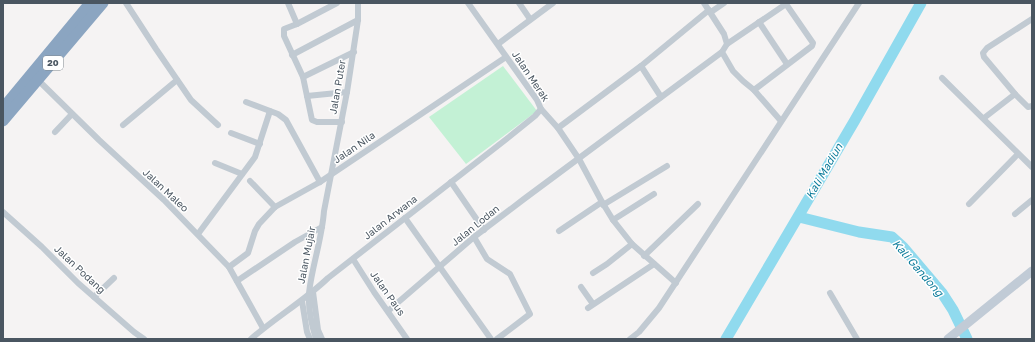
<svg xmlns="http://www.w3.org/2000/svg" width="1035" height="342" font-family="'Golos Text',sans-serif">
  <style>
    .green { fill: #c3f1d5 }
    .lines { fill: none; stroke-linecap: round; stroke-linejoin: round }
    .river { stroke: #90daee; stroke-width: 11 }
    .street { stroke: #c1cad2; stroke-width: 6 }
    .secondary { stroke: #c1cbd6; stroke-width: 9 }
    .highway { stroke: #8ba5c1; stroke-width: 11 }
    .labels { text-anchor: middle; stroke-width: 3; stroke-linejoin: round; paint-order: stroke }
    .shield { fill: #fff; stroke: #808990; stroke-width: 1 }
    .shield-label { font-size: 9px; font-weight: bold; fill: #4a5661 }
    .street-label { font-size: 10px; fill: #4a5661; stroke: #fff }
    .water-label { font-size: 11px; font-style: italic; fill: #0c7c9b; stroke: #fff }
  </style>
  <rect width="100%" height="100%" fill="#f5f3f3"/>
  <polygon class="green" points="503,66 537,111 466,164 429,117"/>
  <g class="lines">
    <g class="river">
      <polyline points="799,217 859,232 892,237 903,247 942,293 953,310 967,339"/>
      <polyline points="726,339 855,120 921,3"/>
    </g>
    <g class="street">
      <polyline points="126,3 156,49 191,100 218,125"/>
      <polyline points="288,3 297,24 284,29 284,36 303,77 312,120 317,122 342,122"/>
      <polyline points="468,3 537,100 541,109 558,128 579,159 602,202 613,220 632,244 676,283"/>
      <polyline points="519,3 530,19"/>
      <polyline points="704,3 724,34 727,44 722,52 733,71 743,81 754,90 781,121"/>
      <polyline points="711,12 724,3"/>
      <polyline points="759,22 787,64"/>
      <polyline points="297,24 337,3"/>
      <polyline points="498,44 553,3"/>
      <polyline points="727,44 786,4 813,43 812,46 754,90"/>
      <polyline points="292,55 358,20"/>
      <polyline points="641,66 661,97"/>
      <polyline points="303,77 354,52"/>
      <polyline points="942,78 1032,167"/>
      <polyline points="38,80 99,140 164,200 229,267 263,328"/>
      <polyline points="1015,94 984,57 983,53 987,48 1032,19"/>
      <polyline points="307,96 347,92"/>
      <polyline points="246,102 278,114 286,120 320,182"/>
      <polyline points="984,118 1015,94 1028,107 1032,106"/>
      <polyline points="123,125 177,80"/>
      <polyline points="558,128 641,66 709,10"/>
      <polyline points="55,132 72,114"/>
      <polyline points="231,133 260,144"/>
      <polyline points="215,163 242,174"/>
      <polyline points="250,181 275,207"/>
      <polyline points="451,182 484,230"/>
      <polyline points="969,204 1018,154"/>
      <polyline points="603,205 667,166"/>
      <polyline points="3,212 42,247 78,283 134,332 144,339"/>
      <polyline points="1015,214 1032,200"/>
      <polyline points="405,218 491,339"/>
      <polyline points="613,220 654,194"/>
      <polyline points="559,231 602,202"/>
      <polyline points="198,234 255,157 270,111"/>
      <polyline points="474,237 487,259 510,274 530,314 497,339"/>
      <polyline points="644,256 698,204"/>
      <polyline points="353,259 374,292 407,339"/>
      <polyline points="229,267 248,253 255,231 259,224 275,207 320,182 506,57"/>
      <polyline points="593,273 607,264 632,244"/>
      <polyline points="237,281 295,242 322,227"/>
      <polyline points="581,287 593,304"/>
      <polyline points="313,292 318,330 322,339"/>
      <polyline points="830,293 857,339"/>
      <polyline points="94,297 114,278"/>
      <polyline points="302,301 307,332 310,339"/>
      <polyline points="588,308 654,264"/>
      <polyline points="388,311 474,237 524,199 722,52"/>
      <path d="M 251,339 C 276,317 304,301 328,278 L 509,137 L 535,116 L 541,109"/>
      <path d="M 316,339 C 312,326 308,307 309,293 C 312,266 322,239 324,211 L 347,92 L 358,20 L 358,3"/>
      <polyline points="630,339 639,332 659,308 859,3"/>
    </g>
    <polyline class="secondary" points="948,339 1032,271"/>
    <g class="highway">
      <polyline points="3,108 90,3"/>
      <polyline points="3,121 103,3"/>
    </g>
  </g>
  <g class="labels">
    <rect class="shield" x="43" y="56" width="20" height="14" rx="3"/>
    <g class="shield-label">
      <text x="53" y="66">20</text>
    </g>
    <g class="street-label">
      <text transform="translate(531 76) rotate(56)" y="4">Jalan Merak</text>
      <text transform="translate(337 87) rotate(-80)" y="4">Jalan Puter</text>
      <text transform="translate(354 147) rotate(-34)" y="4">Jalan Nila</text>
      <text transform="translate(166 190) rotate(43)" y="4">Jalan Maleo</text>
      <text transform="translate(390 217) rotate(-38)" y="4">Jalan Arwana</text>
      <text transform="translate(475 225) rotate(-39)" y="4">Jalan Lodan</text>
      <text transform="translate(306 255) rotate(-79)" y="4">Jalan Mujair</text>
      <text transform="translate(80 269) rotate(43)" y="4">Jalan Podang</text>
      <text transform="translate(388 293) rotate(55)" y="4">Jalan Paus</text>
    </g>
    <g class="water-label">
      <text transform="translate(824 171) rotate(-60)" y="4">Kali Madiun</text>
      <text transform="translate(918 268) rotate(49)" y="4">Kali Gandong</text>
    </g>
  </g>
  <rect width="1035" height="342" fill="none" stroke="#4a5661" stroke-width="8"/>
</svg>
